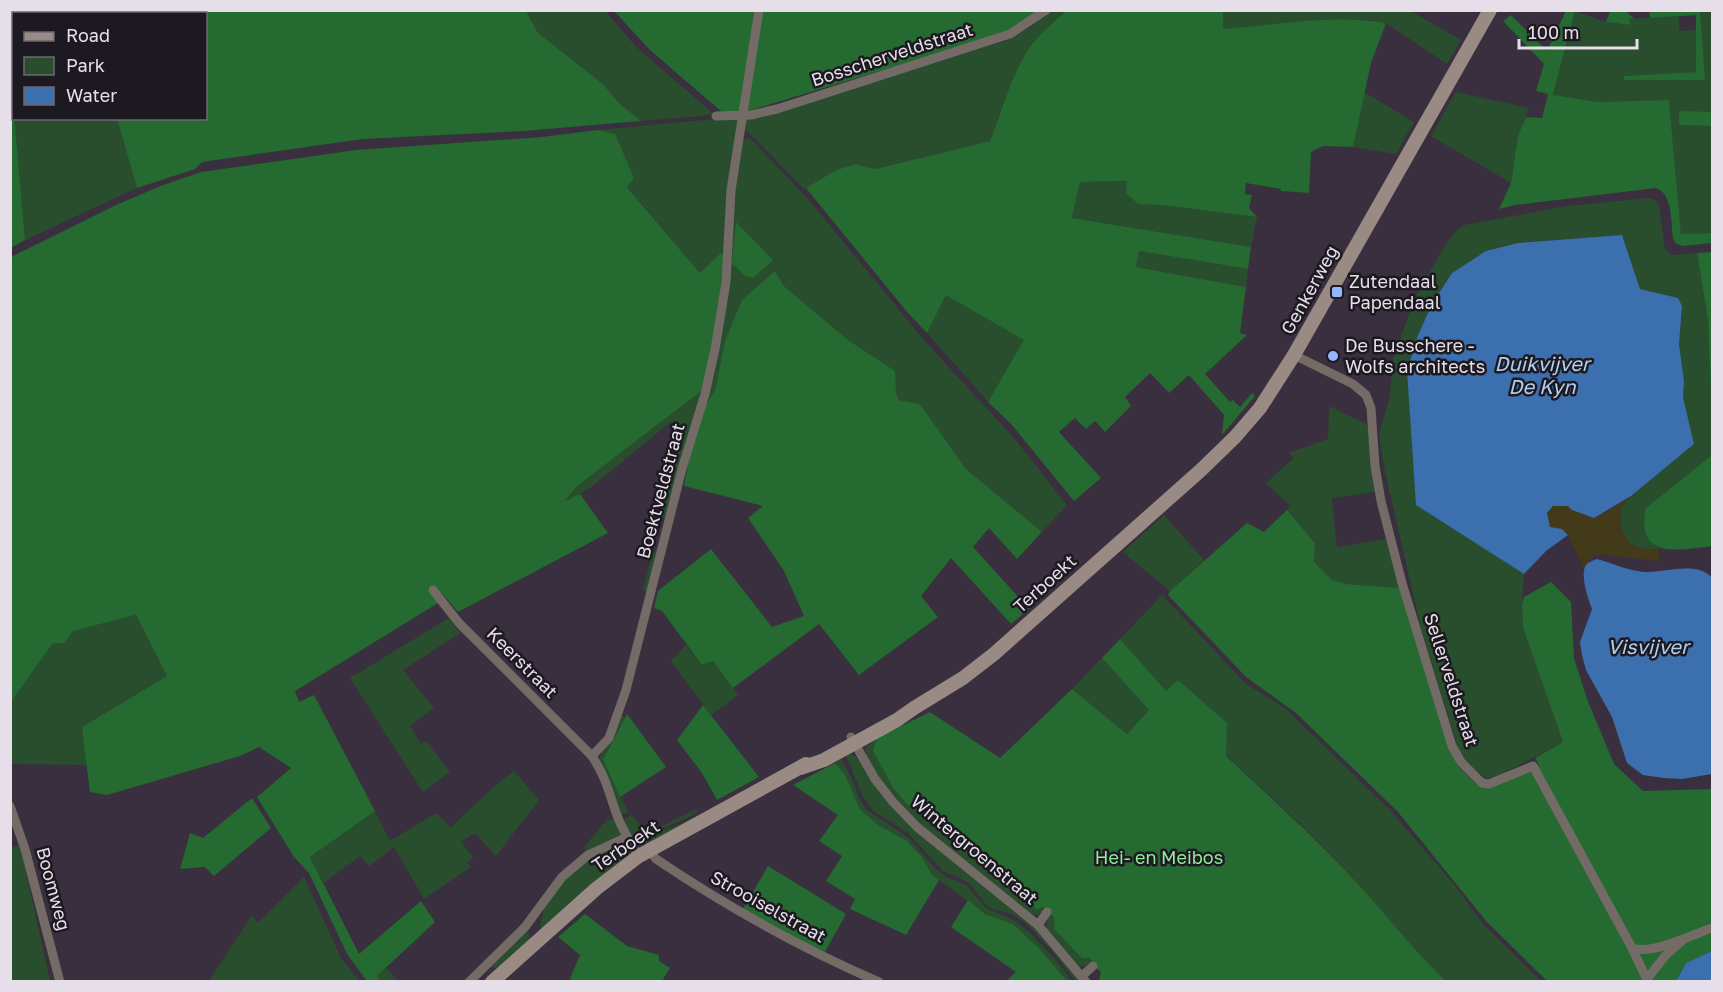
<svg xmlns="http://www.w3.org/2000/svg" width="1723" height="992" font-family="'Golos Text',sans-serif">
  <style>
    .green { fill: #294e2e }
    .forest { fill: #246a31 }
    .sand { fill: #433a1a }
    .water { fill: #3c6fad }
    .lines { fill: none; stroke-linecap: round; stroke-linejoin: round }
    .minor { stroke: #746b67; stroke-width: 9 }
    .secondary { stroke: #998a83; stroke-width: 14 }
    .poi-dot { fill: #94b7fd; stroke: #1d1920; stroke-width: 2 }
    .labels { text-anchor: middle; stroke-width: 5; stroke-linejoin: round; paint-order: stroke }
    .street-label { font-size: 18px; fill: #e6dfe9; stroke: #1d1920 }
    .poi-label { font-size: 18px; fill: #e6dfe9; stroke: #1d1920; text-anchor: start }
    .park-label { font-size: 18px; fill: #90ec9b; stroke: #1d1920 }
    .water-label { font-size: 20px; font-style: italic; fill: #b1cdef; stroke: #1d1920 }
  </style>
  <rect width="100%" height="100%" fill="#392f3e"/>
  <g class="green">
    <polygon points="526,11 606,11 635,46 714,114 702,116 641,121 619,103 603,84 538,33"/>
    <path d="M 1050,11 L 1066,11 C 1054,22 1040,33 1031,47 C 1012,74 1001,110 990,141 L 875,169 L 856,164 L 836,170 L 804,189 L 745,129 L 746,119 L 786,109 L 1008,40 L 1030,27 Z"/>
    <polygon points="1223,11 1411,11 1461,40 1447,64 1386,23 1372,20 1336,20 1223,29"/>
    <polygon points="1575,11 1606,22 1629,25 1629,19 1679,16 1679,31 1696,30 1696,72 1624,76 1624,80 1704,80 1700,11 1712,11 1712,112 1679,112 1680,125 1712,126 1712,233 1681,235 1669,100 1598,102 1553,96"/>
    <polygon points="1364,92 1414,122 1396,154 1353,147"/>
    <polygon points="1456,92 1529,108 1518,135 1511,183 1431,136"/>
    <polygon points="14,119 117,119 137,188 25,240"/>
    <polygon points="715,119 738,120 724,255 721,254 700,273 627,186 598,130"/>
    <polygon points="747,138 753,141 808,199 924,340 1014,438 1067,505 1042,532 966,469 920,404 899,400 896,393 894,371 848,340 784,286 775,271 725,341 715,390 705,406 741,141"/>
    <polygon points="1127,181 1126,193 1138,204 1162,205 1257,217 1251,247 1072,218 1080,182"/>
    <path d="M 1648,198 L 1654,200 L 1659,205 L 1665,249 L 1672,255 L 1697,253 L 1708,320 L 1711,360 L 1712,455 L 1646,508 C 1646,525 1645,537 1659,549 C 1653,549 1645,550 1640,548 C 1623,544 1617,522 1622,507 C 1624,503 1628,499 1631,496 L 1694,444 L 1683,397 L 1684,381 L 1679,344 L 1682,306 L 1677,298 L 1640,289 L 1622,235 L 1518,243 L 1486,251 L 1452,273 L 1432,304 L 1418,335 L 1416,505 L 1524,574 L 1522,604 L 1523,628 L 1563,742 L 1498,776 L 1485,778 L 1465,760 L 1459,751 L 1421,628 L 1385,472 L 1379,434 L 1390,396 L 1393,360 L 1413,302 L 1441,252 L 1456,231 L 1464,225 L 1568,206 Z"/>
    <polygon points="1139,251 1248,269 1246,287 1136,267"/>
    <polygon points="946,294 1025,340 988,402 927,333"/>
    <polygon points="704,389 667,518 661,517 685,426 671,422 590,488 564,503 576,487"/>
    <polygon points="1329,406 1366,424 1369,428 1375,492 1332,498 1337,547 1386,539 1400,588 1346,584 1332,580 1314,562 1315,543 1287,510 1290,506 1266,483 1294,458 1289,453 1328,439"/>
    <polygon points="1164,515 1204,560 1170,591 1123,552"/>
    <polygon points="653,551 658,554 648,592 643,590"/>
    <polygon points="1162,595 1245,683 1285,708 1391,811 1452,882 1483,924 1541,981 1446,981 1426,962 1347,871 1296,820 1226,755 1178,681 1166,692 1120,639"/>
    <polygon points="136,615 167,676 82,727 88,765 11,764 11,702 53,643 64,642 73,631"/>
    <polygon points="449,618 460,633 403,670 434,708 410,726 421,744 426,741 450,772 423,792 350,678"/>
    <polygon points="686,645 702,665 713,661 738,695 711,715 671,661"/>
    <polygon points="1102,658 1149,710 1127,734 1072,689"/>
    <polygon points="621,715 625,717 603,760 620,797 629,812 621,815 612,787 599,758"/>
    <path d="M 877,738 L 922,817 L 1037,910 L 1043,907 L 1045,910 L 1037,915 L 1030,914 C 991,882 870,796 865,748 Z"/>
    <polygon points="850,753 858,758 874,783 1035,927 1081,981 1076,981 1051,950 1027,924 1012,914 992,909 986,905 972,886 964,880 943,871 907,832 873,811 863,797 846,756"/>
    <polygon points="841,759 852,779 859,798 867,810 909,838 936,869 947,877 966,885 986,908 1014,920 1029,932 1055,959 1072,981 1067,981 1040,949 1013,924 985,914 939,880 932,875 922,857 907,841 878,825 860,809 845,776 835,763"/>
    <polygon points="514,771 539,800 496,856 475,833 461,842 473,857 467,863 471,867 424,899 394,847 369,866 360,856 324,883 310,857 375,811 390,841 436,813 451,827 497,784"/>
    <path d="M 696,809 L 698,812 C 677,823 654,835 630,835 L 624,823 L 626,818 L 632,815 L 641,826 L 654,830 Z"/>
    <polygon points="699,815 698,817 644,847 637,845 632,838 674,827"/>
    <polygon points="616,819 623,835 586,851 584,847 607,820"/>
    <polygon points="627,842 631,854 542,931 540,924 544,909 562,880 604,848"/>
    <polygon points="20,845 22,854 50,981 11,981 10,848"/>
    <polygon points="304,877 341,958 360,981 209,981 252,915 258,923"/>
    <polygon points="1050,915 1090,958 1092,963 1080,967 1075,962 1047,928 1047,921"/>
    <polygon points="526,931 530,933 529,941 498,969 490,966"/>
    <polygon points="386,968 399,981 380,981 376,977"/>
  </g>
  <g class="forest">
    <polygon points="11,10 526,11 538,33 603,84 619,103 641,121 524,131 363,139 202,162 195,169 137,188 117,119 206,118 206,14 14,14 14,79 11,81 25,240 11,248"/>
    <polygon points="614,11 1036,11 1009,32 751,110 723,113 650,50"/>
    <path d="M 1066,11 L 1223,11 L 1223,29 C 1275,25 1334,14 1386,23 L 1371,63 L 1353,147 L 1323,146 L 1311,152 L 1309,193 L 1281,191 L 1281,189 L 1246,183 L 1245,194 L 1252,195 L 1249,208 L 1257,217 L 1162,205 L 1138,204 L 1126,193 L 1127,181 L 1080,182 L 1072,218 L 1251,247 L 1248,269 L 1139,251 L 1136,267 L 1246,287 L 1240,333 L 1247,335 L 1205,374 L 1230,402 L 1233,400 L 1240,407 L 1252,393 L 1255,396 L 1222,435 L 1224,415 L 1189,375 L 1169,393 L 1150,373 L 1125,397 L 1131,406 L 1105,432 L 1095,421 L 1086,429 L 1075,418 L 1059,432 L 1101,478 L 1074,501 L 1012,425 L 988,402 L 1024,340 L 946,295 L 927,333 L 907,312 L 806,188 L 836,170 L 856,164 L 875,169 L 990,141 C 1002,110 1011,75 1030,47 C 1040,33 1054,22 1066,11 Z"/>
    <path d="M 1566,11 L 1575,11 L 1553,95 L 1598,102 L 1669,100 L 1681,234 L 1712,233 L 1712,243 L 1683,246 L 1676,244 L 1673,238 C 1671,223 1673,194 1656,188 L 1515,205 L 1499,209 L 1511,183 L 1518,135 L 1526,117 L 1542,118 L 1548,94 L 1536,91 L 1544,64 L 1503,21 L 1511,15 L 1547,51 Z"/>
    <polygon points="1610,11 1626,11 1634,19 1629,19 1630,25 1606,22"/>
    <polygon points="1649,11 1700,11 1705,80 1624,80 1624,76 1696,72 1696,15 1650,18"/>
    <polygon points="1679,111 1712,112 1712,126 1679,125"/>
    <polygon points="598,130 615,134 634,178 627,187 700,273 721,253 724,255 720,293 704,389 576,487 565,501 580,494 608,533 458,612 438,589 438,603 295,691 299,702 314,695 375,811 310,857 359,954 421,901 435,922 377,976 380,981 367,981 347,954 309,873 294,857 257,797 291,768 259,747 240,756 107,795 90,792 82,727 167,676 136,615 73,631 64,643 53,643 11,702 11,257 116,205 163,185 201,172 356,150 542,137"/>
    <polygon points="736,222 773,260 753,278 745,276 732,263"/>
    <polygon points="1712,252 1712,412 1708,320 1697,253"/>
    <polygon points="775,271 784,286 848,340 895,371 896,393 899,400 920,404 966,469 1042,532 1017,559 989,528 973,547 1029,609 1011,624 951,558 921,596 938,617 859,675 819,624 733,688 713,661 702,665 662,611 654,608 658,591 711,549 772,627 804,616 784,571 748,518 763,506 684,486 690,454 705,406 715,390 725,341 742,300"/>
    <path d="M 1712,455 L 1712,546 C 1679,550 1635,560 1646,508 Z"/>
    <polygon points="1287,510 1315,543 1314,562 1332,580 1346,584 1400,588 1457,765 1476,784 1490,788 1539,765 1535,758 1563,742 1523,628 1522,604 1524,597 1551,582 1571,602 1574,658 1587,699 1614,764 1643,791 1712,789 1712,951 1686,963 1676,981 1547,981 1486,921 1398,812 1296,713 1246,677 1168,595 1170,591 1247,523 1264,532"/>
    <path d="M 1120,639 L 1166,691 L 1178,680 L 1227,723 L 1226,756 C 1266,793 1307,830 1345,870 C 1380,906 1410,947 1446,981 L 1101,981 L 1099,980 L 1101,972 L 1096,968 L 1090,958 L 1082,958 L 1055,930 L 1054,918 L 1043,907 L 1037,910 L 905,802 L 894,789 L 873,751 L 877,738 L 930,712 L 1000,758 L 1072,689 L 1127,734 L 1149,710 L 1102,658 Z"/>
    <polygon points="703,705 759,777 717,800 702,773 677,740"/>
    <polygon points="627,714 666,767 620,797 603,760"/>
    <polygon points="835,763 845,775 860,809 878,825 907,841 922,857 932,875 939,880 906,935 850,909 855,899 826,881 842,856 819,841 838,815 793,785"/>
    <polygon points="252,798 271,828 214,876 205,867 180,869 190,833 203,838"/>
    <polygon points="768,866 846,914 825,952 779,932 743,909"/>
    <polygon points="968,900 985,914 1013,924 1040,949 1067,981 1006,981 1016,972 951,927"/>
    <polygon points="585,914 627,946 659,955 659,961 670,968 662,981 569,981 580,955 558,937"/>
  </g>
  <path class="sand" d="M 1631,496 C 1628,499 1624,503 1622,507 C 1617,522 1623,544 1640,548 C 1645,550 1653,549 1659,549 L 1659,561 L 1595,554 L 1584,569 L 1568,535 L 1562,529 L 1550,527 L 1547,513 L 1553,506 L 1568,506 L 1606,513 Z"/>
  <g class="water">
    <polygon points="1622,235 1640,289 1678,298 1682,306 1679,344 1684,381 1683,397 1694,444 1631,496 1594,518 1572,510 1568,506 1553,506 1547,513 1550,527 1562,529 1568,535 1546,551 1524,574 1416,505 1407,371 1418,335 1432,304 1452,273 1486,251 1518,243"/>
    <path d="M 1597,559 C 1612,563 1629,571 1644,572 C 1663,573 1698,560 1712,578 L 1712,774 L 1682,779 L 1664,778 L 1643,775 L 1627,763 L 1612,717 L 1586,670 L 1582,655 L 1580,642 L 1592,609 C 1588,599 1578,570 1588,563 C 1591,561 1594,560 1597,559 Z"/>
    <polygon points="1712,951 1712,981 1676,981 1686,963"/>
  </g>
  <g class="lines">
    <g class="minor">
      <polyline points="716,116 751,115 777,109 1010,34 1046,10"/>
      <polyline points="1294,355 1353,384 1366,395 1371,408 1375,466 1381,501 1402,583 1452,746 1461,762 1482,783 1489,784 1533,766 1632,948 1648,982"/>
      <path d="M 433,590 L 459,623 L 592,756 C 607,779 609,794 618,818 C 624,832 631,844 639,856"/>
      <polyline points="851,737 875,779 893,802 917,827 1038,925 1086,982"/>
      <polyline points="592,756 609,738 626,690 682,469 705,394 715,349 726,282 731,190 759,10"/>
      <polyline points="10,806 25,849 60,982"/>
      <path d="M 649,850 L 656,859 C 729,908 798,947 879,982"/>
      <polyline points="1038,925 1047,912"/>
      <path d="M 1632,948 C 1653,955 1691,935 1712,928"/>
      <polyline points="1082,976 1093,966"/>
      <polyline points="1647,979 1665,956 1682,941"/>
      <polyline points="469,982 525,927 562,877 588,855 627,837"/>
    </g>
    <g class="secondary">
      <polyline points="801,768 824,760 897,720 914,708 963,678 994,654 1201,470 1235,437 1260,408 1294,355 1490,10"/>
      <polyline points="492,982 597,888 639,856 806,764"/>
    </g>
  </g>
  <g class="poi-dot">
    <rect x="1331" y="286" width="12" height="12" rx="3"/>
    <circle cx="1333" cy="356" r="6"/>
  </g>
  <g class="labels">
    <g class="street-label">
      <text transform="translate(892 55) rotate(-18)" y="6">Bosscherveldstraat</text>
      <text transform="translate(1310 290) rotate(-61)" y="6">Genkerweg</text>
      <text transform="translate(661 491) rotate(-75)" y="6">Boektveldstraat</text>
      <text transform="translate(1045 584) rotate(-42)" y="6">Terboekt</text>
      <text transform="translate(522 663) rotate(45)" y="6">Keerstraat</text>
      <text transform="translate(1451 680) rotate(72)" y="6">Sellerveldstraat</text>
      <text transform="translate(626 846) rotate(-34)" y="6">Terboekt</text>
      <text transform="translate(974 850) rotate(40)" y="6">Wintergroenstraat</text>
      <text transform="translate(53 889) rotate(75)" y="6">Boomweg</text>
      <text transform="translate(768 907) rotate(29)" y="6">Strooiselstraat</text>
    </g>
    <g class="poi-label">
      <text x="1349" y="288">Zutendaal<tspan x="1349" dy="21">Papendaal</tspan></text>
      <text x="1345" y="352">De Busschere -<tspan x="1345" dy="21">Wolfs architects</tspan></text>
    </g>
    <g class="park-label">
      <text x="1159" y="864">Hei- en Meibos</text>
    </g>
    <g class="water-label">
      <text x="1542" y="371">Duikvijver<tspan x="1542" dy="23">De Kyn</tspan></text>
      <text x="1648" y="654">Visvijver</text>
    </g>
  </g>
  <rect width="1723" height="992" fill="none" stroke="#e6dfe9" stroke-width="24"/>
  <rect x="12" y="12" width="195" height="108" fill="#1d1920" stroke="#6d6870" stroke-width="1.5"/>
  <rect x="24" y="32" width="30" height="9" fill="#998a83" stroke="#6d6870" stroke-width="1.5"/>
  <text x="66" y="42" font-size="18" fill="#e6dfe9">Road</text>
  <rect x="24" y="57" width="30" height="18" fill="#294e2e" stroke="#6d6870" stroke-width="1.5"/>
  <text x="66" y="72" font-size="18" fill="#e6dfe9">Park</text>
  <rect x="24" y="87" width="30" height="18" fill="#3c6fad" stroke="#6d6870" stroke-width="1.5"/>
  <text x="66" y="102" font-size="18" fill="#e6dfe9">Water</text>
  <path d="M1519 39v9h118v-9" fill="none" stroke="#e6dfe9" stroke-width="3"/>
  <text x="1528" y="39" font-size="18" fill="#e6dfe9" stroke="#1d1920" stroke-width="4.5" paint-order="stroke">100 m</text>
</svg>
